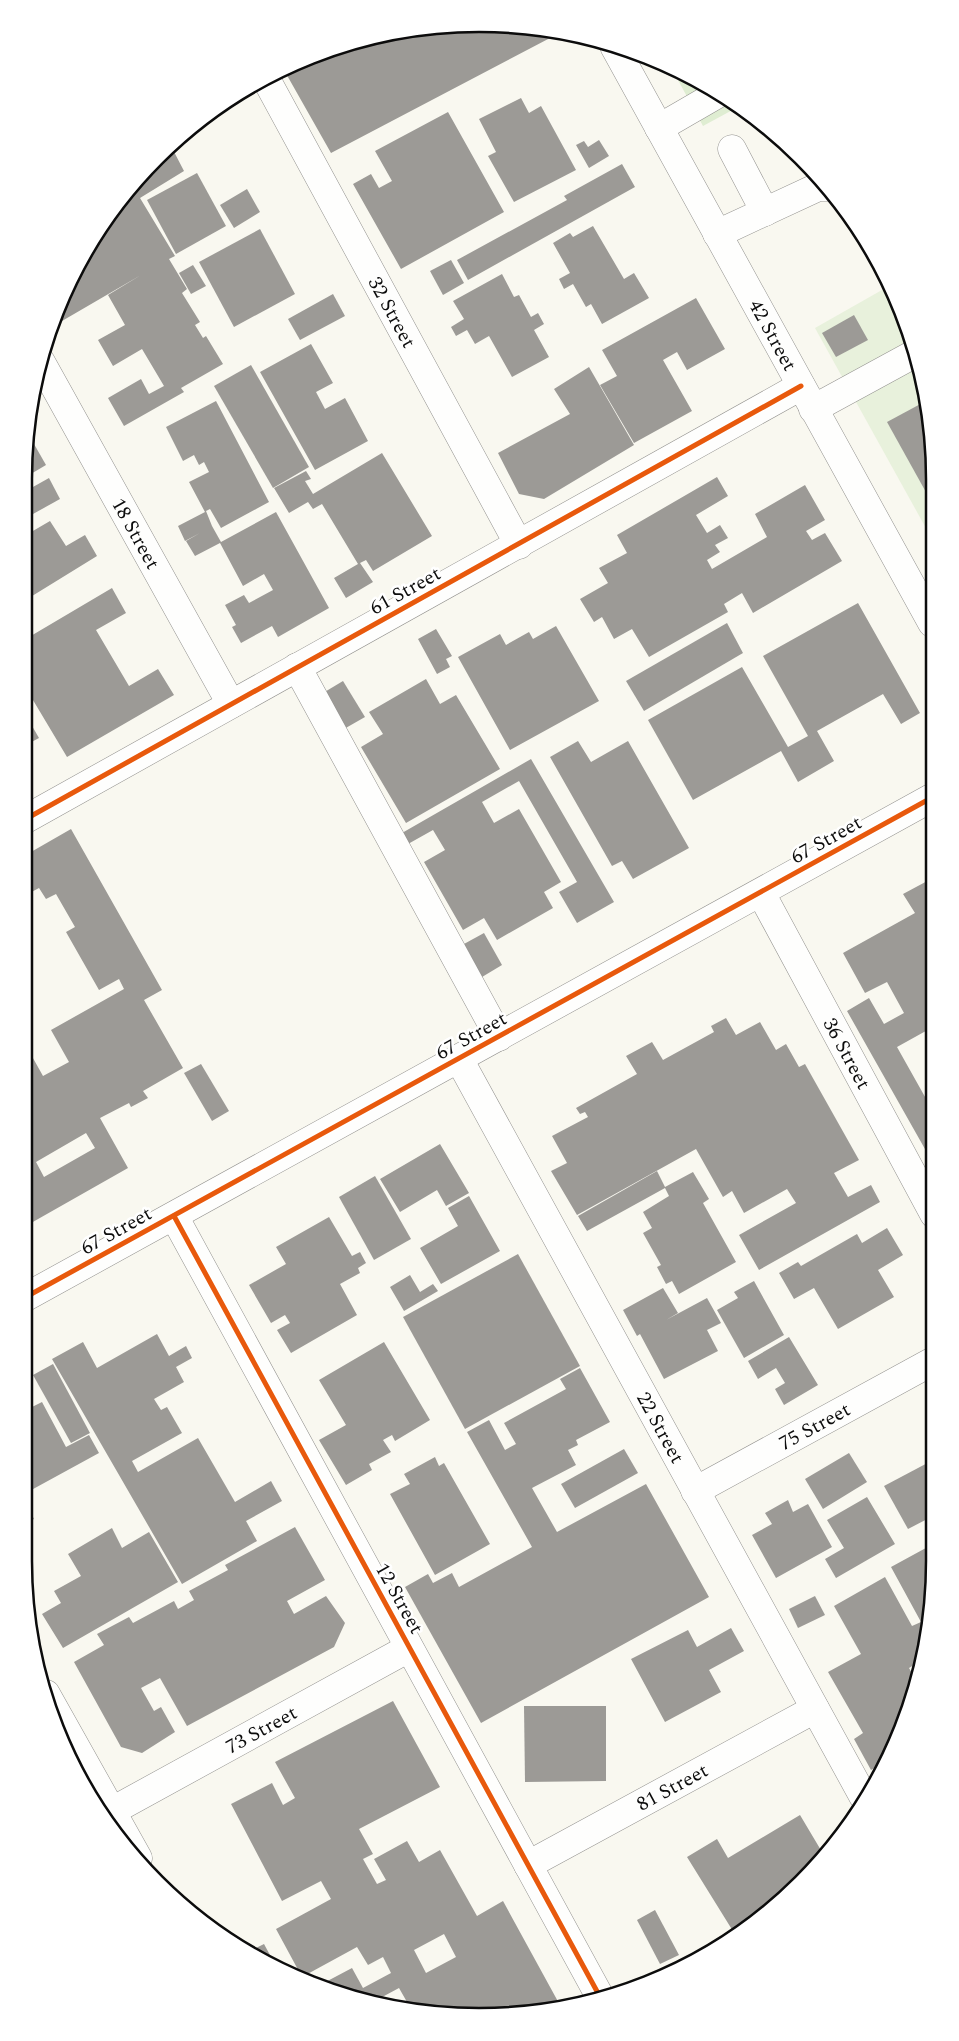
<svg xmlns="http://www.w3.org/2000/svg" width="959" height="2041" font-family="Spectral,serif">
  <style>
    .green { fill: #dfedd2 }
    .pitch { fill: #e8f1dc }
    .building { fill: #9c9a96; fill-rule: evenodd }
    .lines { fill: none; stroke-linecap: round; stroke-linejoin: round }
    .minor-casing { stroke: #93928f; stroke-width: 29 }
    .minor { stroke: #fefefd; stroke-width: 28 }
    .cycleway-casing { stroke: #fff; stroke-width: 8 }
    .cycleway { stroke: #e8590c; stroke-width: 5 }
    .labels { text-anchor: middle; stroke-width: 5; stroke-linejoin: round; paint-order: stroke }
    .street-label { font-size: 20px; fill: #0c0c0c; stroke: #fff }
    .rim { fill: none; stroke: #0c0c0c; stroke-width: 2.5 }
  </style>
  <rect width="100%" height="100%" fill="#f9f8f0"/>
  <polygon class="green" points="672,69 738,107 703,126"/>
  <polygon class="pitch" points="889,286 901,305 931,420 932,539 815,328"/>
  <g class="building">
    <polygon points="480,24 546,30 550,38 331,153 284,70 305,58 391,32 441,28 443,32 454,26"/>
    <polygon points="521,98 529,113 541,106 576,170 514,202 488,156 496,152 479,119"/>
    <polygon points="448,112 504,212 401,269 353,184 371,174 379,188 392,181 375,151"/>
    <polygon points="599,140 609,156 589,168 576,145 584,141 588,147"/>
    <polygon points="171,146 184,171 140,198 175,256 169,259 187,289 182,293 200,322 195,325 203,338 206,336 223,364 181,388 184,392 124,426 108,398 141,379 149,394 164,386 142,349 113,366 98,340 125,325 108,295 141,275 62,321 57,311 101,226 157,157"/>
    <polygon points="622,164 635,187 468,280 457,260 567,200 564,196"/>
    <polygon points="197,173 226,226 176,254 147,200"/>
    <polygon points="247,189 260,212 234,228 220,205"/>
    <polygon points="593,226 624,279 634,273 649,298 602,324 591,304 586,307 573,284 564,289 559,279 570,273 553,243 570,233 573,237"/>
    <polygon points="260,229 295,294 234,327 199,262"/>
    <polygon points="451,260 464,283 443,295 430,271"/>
    <polygon points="193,265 206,286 191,294 179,273"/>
    <polygon points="502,274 514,297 519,295 531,317 538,313 544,324 534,330 549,357 512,377 489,336 475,344 467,330 456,336 451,327 464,319 453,301"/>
    <polygon points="333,294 345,316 300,340 288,319"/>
    <polygon points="696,298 725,349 687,370 677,352 663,360 692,411 634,443 600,385 617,376 602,350"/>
    <polygon points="854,315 868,340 836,357 822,333"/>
    <polygon points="311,344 333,383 316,392 325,409 345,398 368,441 315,470 260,372"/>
    <polygon points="251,365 309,467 273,488 214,386"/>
    <polygon points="589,367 634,445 544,499 519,494 498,453 570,414 554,389"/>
    <polygon points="216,401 269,502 221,528 210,509 206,511 212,526 221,542 276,512 329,608 278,637 272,626 241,643 232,627 236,625 225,605 244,595 249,603 273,590 264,574 243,586 220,543 195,556 186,541 200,533 185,541 178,526 205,512 189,482 209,472 204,462 199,465 194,455 183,461 166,427"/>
    <polygon points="926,401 931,420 932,503 887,422"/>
    <polygon points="34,444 46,465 24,478 27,448"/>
    <polygon points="382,453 432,536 373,571 366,560 360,563 373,582 346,598 334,578 358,564 322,504 313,509 308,502 289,513 274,488 306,471 311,479 305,481 313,494"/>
    <polygon points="717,477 728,496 696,515 707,533 720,525 728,538 715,545 720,552 707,560 712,569 767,537 755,514 805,485 825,520 806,531 812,540 825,533 842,561 753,613 742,593 724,604 728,612 649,657 632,629 614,639 602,617 594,622 580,599 608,583 599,568 627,553 617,535"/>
    <polygon points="49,478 60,499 24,519 24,492"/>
    <polygon points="50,521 66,546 85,535 97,556 24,601 24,530 26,535"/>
    <polygon points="112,588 126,613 96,630 129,686 158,669 174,695 67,757 24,685 24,640"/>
    <polygon points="858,603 920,713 901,724 883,694 817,731 834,761 798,782 781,751 693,800 648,720 742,667 788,747 808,736 763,656"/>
    <polygon points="727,623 743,653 644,711 626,681"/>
    <polygon points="556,626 599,701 510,750 458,657 500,634 506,645 529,632 533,639"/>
    <polygon points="436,629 452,656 446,659 450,667 437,674 418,639"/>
    <polygon points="426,679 440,704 456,695 500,769 406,823 361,747 383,734 369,712"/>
    <polygon points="343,681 365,717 344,729 323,693"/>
    <polygon points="24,712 39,738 24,746"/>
    <polygon points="578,741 591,762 628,741 689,848 633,879 622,861 612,866 550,757"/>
    <polygon points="531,759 614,902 577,923 559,892 577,882 519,781 482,802 494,823 519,809 561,882 544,892 553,908 497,940 484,918 463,930 424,862 445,850 433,830 408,844 402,833"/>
    <path d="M 71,829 L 162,990 L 144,1000 L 183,1068 L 143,1091 L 148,1098 L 131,1107 L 129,1103 L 100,1118 L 128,1168 L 24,1227 L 24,1042 L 43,1076 L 69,1062 L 51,1030 L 124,989 L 119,979 L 99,990 L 66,932 L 75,927 L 56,894 L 46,899 L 39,888 L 24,896 L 24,856 ZM 86,1133 L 95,1148 L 44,1177 L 36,1162 Z"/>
    <polygon points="931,879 933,883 933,939 930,941 933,947 933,1027 897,1047 929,1104 934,1101 934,1165 847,1011 869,998 884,1024 904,1013 887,982 865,993 843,953 915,913 903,894"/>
    <polygon points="484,933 502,965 482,977 464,944"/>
    <polygon points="726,1018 736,1035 760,1022 776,1050 786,1044 799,1067 805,1064 859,1160 834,1173 848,1197 871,1185 880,1202 759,1270 739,1235 796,1203 787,1189 744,1213 732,1191 723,1197 696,1149 577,1215 551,1171 567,1163 552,1136 588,1117 585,1112 580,1114 576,1108 637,1074 626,1056 652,1042 663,1060 714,1032 711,1026"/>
    <polygon points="201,1064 229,1111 212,1121 184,1073"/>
    <polygon points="440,1144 469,1193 446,1206 437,1190 400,1212 380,1179"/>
    <polygon points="657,1171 665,1187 693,1172 709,1199 703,1203 736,1262 679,1294 672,1281 666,1284 657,1267 661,1265 643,1233 652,1228 643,1212 669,1196 665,1188 587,1231 578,1216"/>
    <polygon points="375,1176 411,1239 374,1260 339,1197"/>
    <polygon points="469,1196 500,1251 441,1284 420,1248 458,1226 448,1208"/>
    <polygon points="329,1217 352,1256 360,1252 366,1263 358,1268 360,1273 340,1284 357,1315 291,1353 277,1330 290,1323 285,1315 271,1323 249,1285 286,1264 276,1247"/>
    <polygon points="887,1228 903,1255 878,1270 894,1297 838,1329 814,1288 794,1299 779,1273 798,1262 801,1266 857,1234 862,1243"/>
    <polygon points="518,1254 580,1366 465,1429 403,1317"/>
    <polygon points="410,1275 420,1292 433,1284 438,1291 404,1311 390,1287"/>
    <polygon points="754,1281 784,1335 744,1358 717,1310 738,1298 734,1292"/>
    <polygon points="663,1288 678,1313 666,1320 707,1298 721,1323 707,1330 718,1351 664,1379 640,1334 637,1336 623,1310"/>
    <polygon points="157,1334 169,1356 186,1346 192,1358 176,1367 184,1382 154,1399 161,1410 167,1407 182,1433 132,1461 138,1472 198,1438 235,1502 271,1481 282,1501 246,1521 257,1541 182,1584 52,1359 83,1342 97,1368"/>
    <polygon points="789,1337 818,1385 784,1405 775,1389 785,1383 776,1368 758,1379 748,1361"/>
    <polygon points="384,1342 430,1420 395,1441 392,1435 383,1440 391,1452 369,1464 372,1470 346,1485 319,1440 346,1425 319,1380"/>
    <polygon points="53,1364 90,1433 71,1443 33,1375"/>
    <polygon points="580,1368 610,1422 576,1440 578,1445 568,1450 576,1465 532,1488 557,1532 646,1484 709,1597 481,1723 405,1587 428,1574 433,1583 452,1573 459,1587 532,1547 467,1432 489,1420 505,1450 516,1444 504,1423 566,1389 560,1379"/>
    <polygon points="42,1402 66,1447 89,1435 99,1453 24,1494 24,1411"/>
    <polygon points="935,1411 935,1429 928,1415"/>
    <polygon points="624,1449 638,1473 575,1508 561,1484"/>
    <polygon points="849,1453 867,1482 823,1509 805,1479"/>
    <polygon points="435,1457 439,1466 444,1463 490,1544 435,1575 390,1494 410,1484 404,1474"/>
    <polygon points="935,1459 935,1515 908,1529 884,1486"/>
    <polygon points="867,1497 895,1544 836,1578 825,1559 844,1548 827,1520"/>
    <polygon points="24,1500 34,1519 24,1524"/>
    <polygon points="788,1500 793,1512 808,1504 832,1547 776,1578 752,1535 772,1524 765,1513"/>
    <polygon points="295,1527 325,1580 287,1601 294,1614 326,1596 345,1623 334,1647 187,1726 160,1678 141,1688 154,1711 161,1707 175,1732 142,1753 121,1747 74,1662 104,1645 97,1634 129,1617 133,1623 174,1601 178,1609 194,1600 189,1591 228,1570 225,1565"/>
    <polygon points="112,1528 122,1548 149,1532 178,1582 63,1648 42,1614 61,1603 54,1591 81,1576 68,1554"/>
    <polygon points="935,1543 926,1651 924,1659 909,1668 917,1682 900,1736 884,1763 871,1770 854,1739 863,1733 828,1672 861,1654 834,1606 885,1577 912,1626 921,1622 891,1567"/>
    <polygon points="815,1596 825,1615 798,1628 789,1609"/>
    <polygon points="731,1628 744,1651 709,1670 721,1692 665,1722 631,1659 688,1630 697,1647"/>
    <path d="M 393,1701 L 440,1787 L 359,1829 L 373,1854 L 363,1859 L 377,1884 L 386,1880 L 374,1859 L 407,1841 L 419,1862 L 440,1850 L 477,1916 L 503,1901 L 561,2007 L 539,2013 L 411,2009 L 399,1988 L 371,2003 L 318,1986 L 352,1968 L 363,1988 L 391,1973 L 383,1957 L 368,1965 L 357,1947 L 302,1977 L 276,1929 L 331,1899 L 321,1881 L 282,1901 L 231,1804 L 272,1783 L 283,1805 L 295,1798 L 275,1762 ZM 444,1934 L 456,1957 L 426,1973 L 414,1950 Z"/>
    <polygon points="524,1706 606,1706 606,1781 525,1782"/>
    <polygon points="800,1815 825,1857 757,1923 736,1936 687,1857 717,1839 728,1858"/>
    <polygon points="655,1910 679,1955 660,1964 637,1920"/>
    <polygon points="264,1944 277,1968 248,1952"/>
  </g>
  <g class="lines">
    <defs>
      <g id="minor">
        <path id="s1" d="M 614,46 L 932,623"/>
        <path id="s2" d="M 266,79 L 519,545"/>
        <polyline points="659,128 716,95"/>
        <polyline points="732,149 765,212"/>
        <polyline points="717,234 818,187 826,187"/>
        <path id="s3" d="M 41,362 L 231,704"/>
        <polyline points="813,409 914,354"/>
        <polyline points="297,667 499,1037"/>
        <polyline points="24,820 801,386"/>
        <path id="s4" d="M 761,893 L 934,1214"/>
        <path id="s5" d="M 459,1059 L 863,1796"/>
        <polyline points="174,1216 599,1995"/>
        <polyline points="24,1298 933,797"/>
        <path id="s6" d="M 695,1491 L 935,1360"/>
        <polyline points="46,1694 138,1858"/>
        <path id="s7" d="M 112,1811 L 409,1648"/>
        <path id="s8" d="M 528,1865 L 815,1709"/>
      </g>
    </defs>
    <use href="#minor" class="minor-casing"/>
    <use href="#minor" class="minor"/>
    <defs>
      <g id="cycleway">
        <polyline points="24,820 801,386"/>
        <polyline points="174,1216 599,1995"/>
        <polyline points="24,1298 933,797"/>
      </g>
    </defs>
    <use href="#cycleway" class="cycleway-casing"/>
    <use href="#cycleway" class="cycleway"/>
  </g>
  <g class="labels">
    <g class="street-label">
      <text dy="7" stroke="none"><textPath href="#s2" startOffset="265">32 Street</textPath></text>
      <text dy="7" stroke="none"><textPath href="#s1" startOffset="330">42 Street</textPath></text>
      <text dy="7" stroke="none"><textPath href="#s3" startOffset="196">18 Street</textPath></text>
      <text transform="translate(405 590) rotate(-29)" y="7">61 Street</text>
      <text transform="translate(826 839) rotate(-29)" y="7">67 Street</text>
      <text transform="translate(471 1035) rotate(-29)" y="7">67 Street</text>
      <text dy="7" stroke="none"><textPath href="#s4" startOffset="182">36 Street</textPath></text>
      <text transform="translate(116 1230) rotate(-29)" y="7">67 Street</text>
      <text dy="7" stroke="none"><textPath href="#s6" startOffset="136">75 Street</textPath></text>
      <text dy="7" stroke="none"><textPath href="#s5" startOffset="420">22 Street</textPath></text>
      <text transform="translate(400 1598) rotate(61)" y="7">12 Street</text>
      <text dy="7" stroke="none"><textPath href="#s7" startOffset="170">73 Street</textPath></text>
      <text dy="7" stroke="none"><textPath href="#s8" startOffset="164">81 Street</textPath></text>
    </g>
  </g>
  <path d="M0 0H959V2041H0ZM479 32H479A447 447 0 0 1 926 479V1561A447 447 0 0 1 479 2008H479A447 447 0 0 1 32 1561V479A447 447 0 0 1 479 32Z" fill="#fff" fill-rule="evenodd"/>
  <path class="rim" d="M479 32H479A447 447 0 0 1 926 479V1561A447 447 0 0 1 479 2008H479A447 447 0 0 1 32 1561V479A447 447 0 0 1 479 32Z"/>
</svg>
